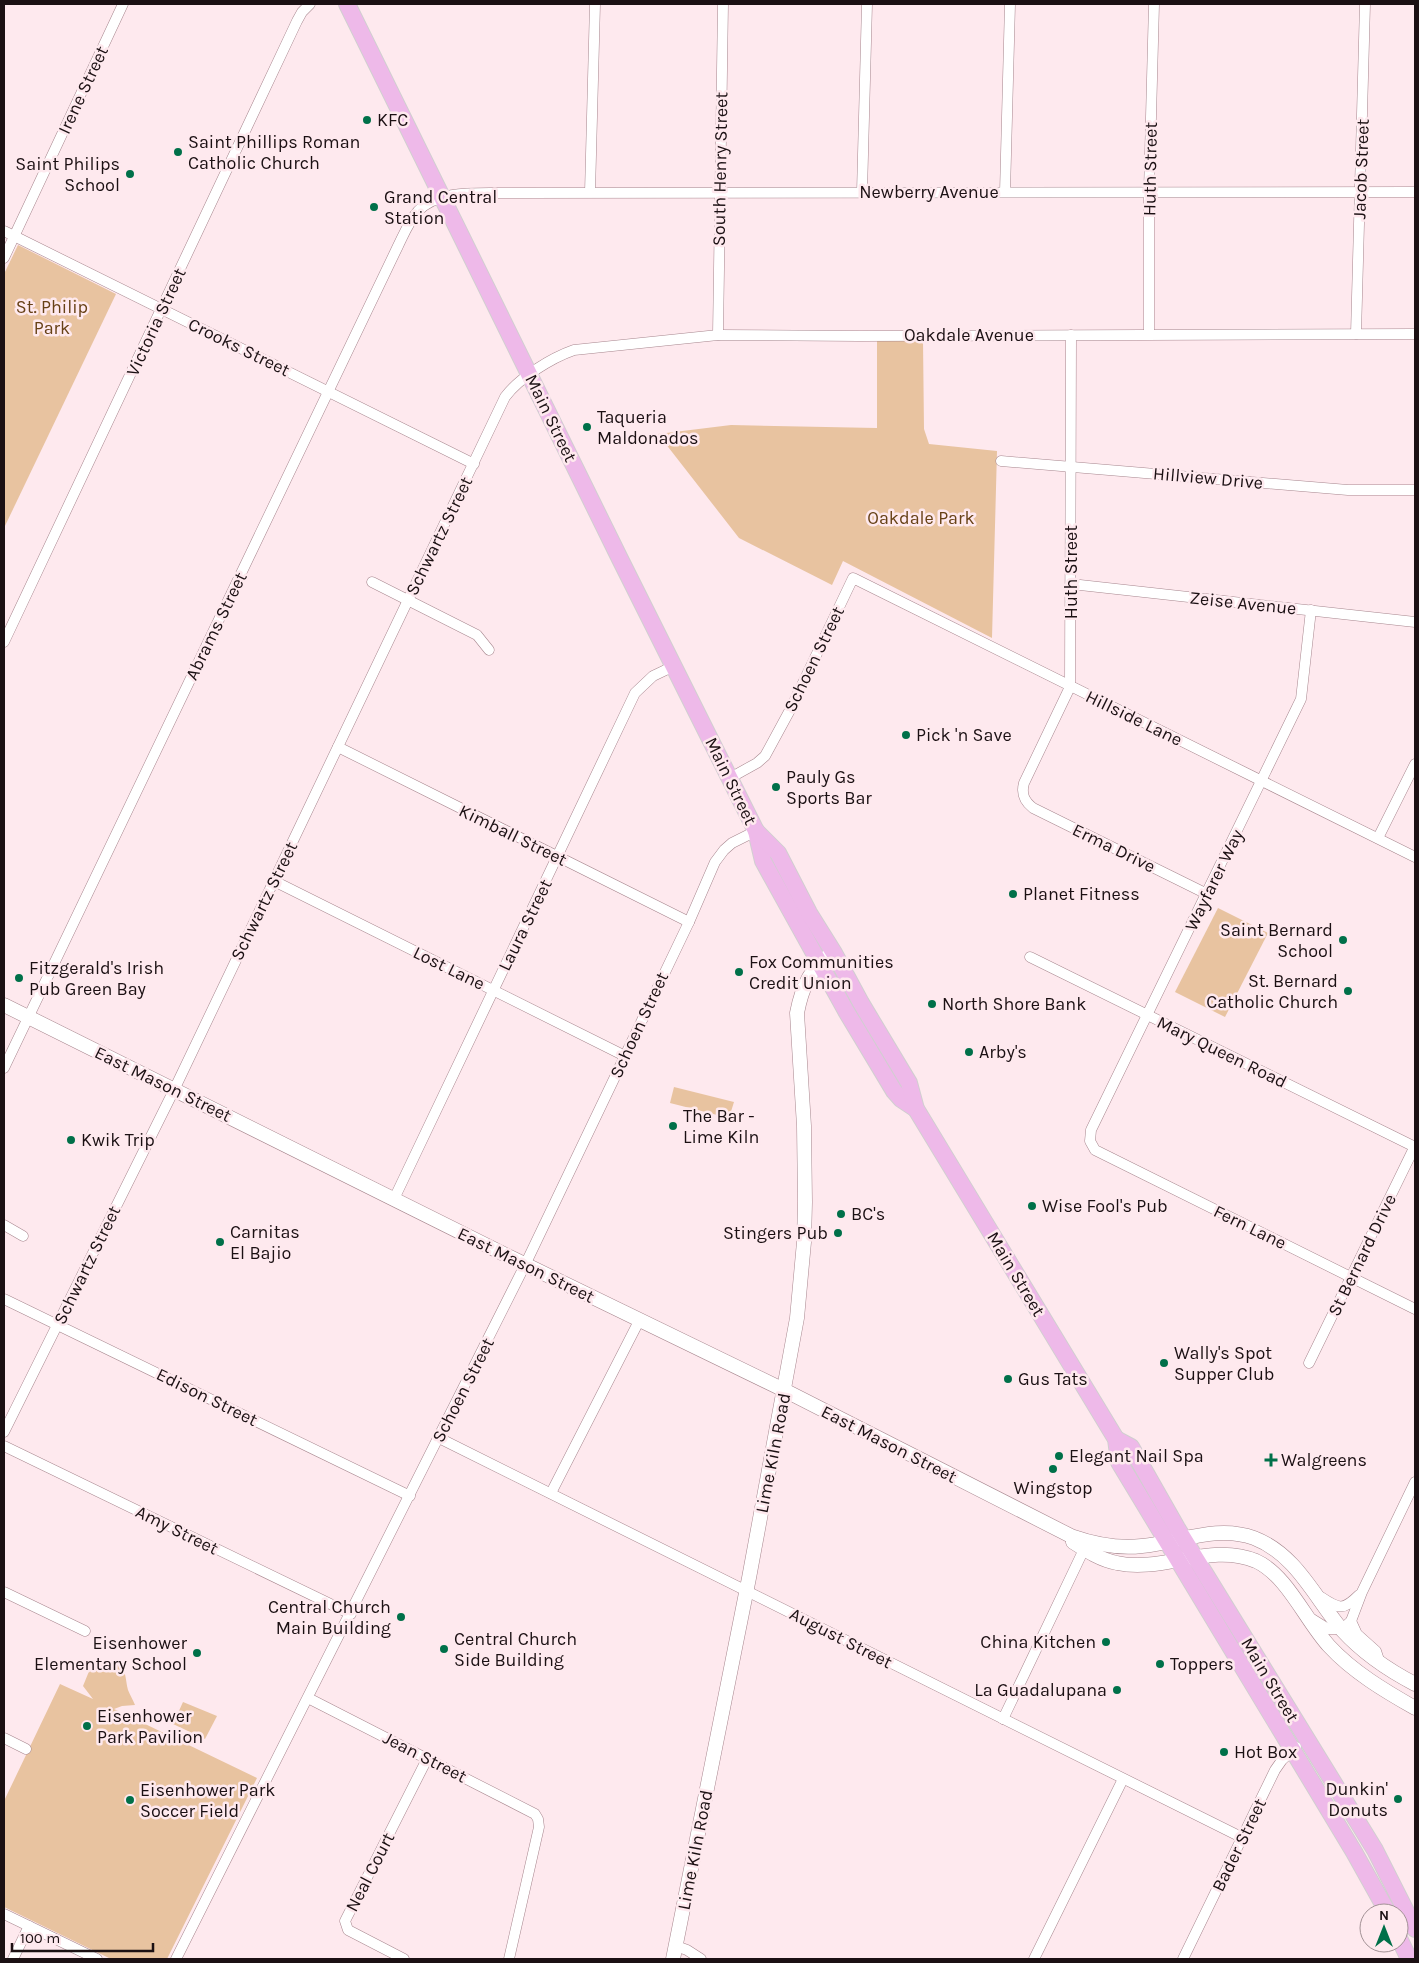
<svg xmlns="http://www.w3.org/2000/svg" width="1419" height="1963" font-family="Karla,sans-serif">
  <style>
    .green { fill: #e8c3a0 }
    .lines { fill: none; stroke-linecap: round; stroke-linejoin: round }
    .minor-casing { stroke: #a7868e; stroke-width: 11 }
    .secondary-casing { stroke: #a7868e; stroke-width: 15 }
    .primary-casing { stroke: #d1cfd0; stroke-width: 18 }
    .minor { stroke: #fff; stroke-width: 10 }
    .secondary { stroke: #fff; stroke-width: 14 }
    .primary { stroke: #eeb9e9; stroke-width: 16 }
    .poi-dot { fill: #007049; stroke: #fee9ee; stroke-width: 2 }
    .labels { text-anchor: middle; stroke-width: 5; stroke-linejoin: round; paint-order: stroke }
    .street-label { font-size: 18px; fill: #1b1013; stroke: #fee9ee }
    .poi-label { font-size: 18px; fill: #1b1013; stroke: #fee9ee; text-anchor: start }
    .park-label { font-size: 18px; fill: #674116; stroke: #fee9ee }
  </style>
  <rect width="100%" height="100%" fill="#fee9ee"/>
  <g class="green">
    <polygon points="18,245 116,294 4,528 4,274"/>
    <polygon points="877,341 923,341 924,429 929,444 997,451 992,638 843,561 832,585 739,538 658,434 731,425 877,428"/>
    <polygon points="1218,908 1268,933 1225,1017 1175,992"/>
    <polygon points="674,1087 734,1102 729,1118 670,1103"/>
    <path d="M 103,1660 C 127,1659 124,1672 128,1690 C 130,1695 133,1700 135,1705 L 122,1706 L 114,1709 L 257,1778 L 167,1959 L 111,1959 L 4,1907 L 4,1801 L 60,1684 L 93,1699 L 83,1686 L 92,1664 Z"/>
    <polygon points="183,1702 217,1716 205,1739 173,1724"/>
  </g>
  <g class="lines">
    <defs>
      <g id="minor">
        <polyline points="590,192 595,4"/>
        <polyline points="862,192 867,4"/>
        <polyline points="1005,192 1010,4"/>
        <polyline points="4,231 474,464"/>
        <polyline points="4,258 123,4"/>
        <polyline points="1149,334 1149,192 1154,4"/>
        <polyline points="1356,334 1365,4"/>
        <polyline points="718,335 723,4"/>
        <path d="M 1071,335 L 1070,687 L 1024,783 C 1021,794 1024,801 1033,808 L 1207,894"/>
        <polyline points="1001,461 1348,490 1415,490"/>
        <polyline points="372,582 477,635 489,650"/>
        <polyline points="1071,584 1415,622"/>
        <polyline points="1311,610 1301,699 1091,1130 1090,1141 1095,1150 1415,1309"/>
        <polyline points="4,642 297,21 302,12 310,4"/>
        <polyline points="338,747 689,922"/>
        <polyline points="730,778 757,763 765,756 790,710 853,578 1415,857"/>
        <polyline points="1378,838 1415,764"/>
        <polyline points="274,881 625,1056"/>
        <polyline points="1030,957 1415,1147"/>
        <path d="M 4,1068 L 398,246 C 404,234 409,221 418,211 C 435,193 466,193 490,193 L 1415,192"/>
        <polyline points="394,1199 635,693 653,676 674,666"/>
        <polyline points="4,1225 23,1236"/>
        <polyline points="4,1299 410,1496"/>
        <polyline points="1309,1363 1415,1146"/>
        <path d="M 4,1432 L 174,1090 L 505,397 C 519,378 551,358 574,350 L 718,335 L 859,336 L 1415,334"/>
        <polyline points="439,1438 1243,1838"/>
        <polyline points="4,1446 351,1614"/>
        <polyline points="551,1493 639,1321"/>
        <polyline points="4,1592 85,1631"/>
        <path d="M 1321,1597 C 1339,1609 1343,1611 1359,1595"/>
        <polyline points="1312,1619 1328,1629 1342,1629 1351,1621 1362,1592 1415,1482"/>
        <polyline points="1351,1621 1357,1634 1376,1651 1380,1663"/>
        <polyline points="308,1698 535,1814 538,1819 539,1827 509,1959"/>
        <polyline points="1003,1719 1086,1545"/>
        <polyline points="4,1738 26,1749"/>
        <polyline points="4,1914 97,1959"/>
        <polyline points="676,1946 687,1950 701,1959"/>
        <polyline points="13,1959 29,1926"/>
        <polyline points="176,1959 525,1265 689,922 715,862 724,850 732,843 756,831"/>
        <polyline points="404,1959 348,1930 345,1921 427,1759"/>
        <polyline points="1034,1959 1123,1779"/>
        <polyline points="1183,1959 1275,1770 1282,1760 1296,1747"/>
      </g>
      <g id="secondary">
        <path d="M 4,1005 L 514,1259 L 784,1390 L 1071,1536 C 1094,1544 1117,1549 1142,1546 C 1179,1543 1216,1524 1254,1538 C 1296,1554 1315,1598 1342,1630 C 1363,1653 1388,1670 1415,1684"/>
        <path d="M 1073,1542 C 1087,1551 1101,1560 1117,1563 C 1163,1573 1211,1542 1256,1561 C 1287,1575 1306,1621 1329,1646 C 1353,1672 1385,1691 1415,1708"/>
        <path d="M 673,1959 L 749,1578 L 797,1318 L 804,1242 L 805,1202 L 804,1126 L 797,1013 C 801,992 809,969 827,957"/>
      </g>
      <g id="primary">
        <polyline points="347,4 620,559 756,831 763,861 846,1011 894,1091 901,1099 916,1109"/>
        <polyline points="756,831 778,853 809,913 834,953 861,1003 909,1083 916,1109 1116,1439 1119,1462 1354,1852 1388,1913"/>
        <polyline points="1116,1439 1131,1447 1177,1528 1375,1850 1415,1929"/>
        <polyline points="1399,1938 1409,1959"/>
      </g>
    </defs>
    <use href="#minor" class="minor-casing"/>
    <use href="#secondary" class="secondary-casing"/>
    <use href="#primary" class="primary-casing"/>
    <use href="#minor" class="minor"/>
    <use href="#secondary" class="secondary"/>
    <use href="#primary" class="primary"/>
  </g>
  <g class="poi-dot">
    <circle cx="367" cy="120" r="5"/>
    <circle cx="178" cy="152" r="5"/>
    <circle cx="130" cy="174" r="5"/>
    <circle cx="374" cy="207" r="5"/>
    <circle cx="587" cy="427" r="5"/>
    <circle cx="906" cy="735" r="5"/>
    <circle cx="776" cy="787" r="5"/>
    <circle cx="1013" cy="894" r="5"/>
    <circle cx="1343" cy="940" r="5"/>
    <circle cx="739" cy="972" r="5"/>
    <circle cx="19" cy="978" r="5"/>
    <circle cx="1348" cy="991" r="5"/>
    <circle cx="932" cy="1004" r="5"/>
    <circle cx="969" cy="1052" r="5"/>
    <circle cx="673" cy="1126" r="5"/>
    <circle cx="71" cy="1140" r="5"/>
    <circle cx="1032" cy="1206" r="5"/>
    <circle cx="841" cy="1214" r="5"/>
    <circle cx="838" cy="1233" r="5"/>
    <circle cx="220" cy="1242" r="5"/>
    <circle cx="1164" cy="1363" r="5"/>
    <circle cx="1008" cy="1379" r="5"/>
    <circle cx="1059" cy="1456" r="5"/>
    <path d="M1268.5 1452.5h5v5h5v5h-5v5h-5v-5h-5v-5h5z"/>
    <circle cx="1053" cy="1469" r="5"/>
    <circle cx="401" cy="1617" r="5"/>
    <circle cx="1106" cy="1642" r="5"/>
    <circle cx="444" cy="1649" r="5"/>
    <circle cx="197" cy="1653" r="5"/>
    <circle cx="1160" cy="1664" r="5"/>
    <circle cx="1117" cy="1690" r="5"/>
    <circle cx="87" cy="1726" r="5"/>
    <circle cx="1224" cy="1752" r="5"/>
    <circle cx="1398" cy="1799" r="5"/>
    <circle cx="130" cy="1800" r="5"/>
  </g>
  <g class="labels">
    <g class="street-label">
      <text transform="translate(83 90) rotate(-65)" y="6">Irene Street</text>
      <text transform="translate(720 169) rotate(-89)" y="6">South Henry Street</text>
      <text transform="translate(1150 169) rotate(-89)" y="6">Huth Street</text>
      <text transform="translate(1361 169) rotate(-88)" y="6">Jacob Street</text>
      <text x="929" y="198">Newberry Avenue</text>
      <text transform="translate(156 322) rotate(-65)" y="6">Victoria Street</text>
      <text x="969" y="341">Oakdale Avenue</text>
      <text transform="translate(239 347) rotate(26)" y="6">Crooks Street</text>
      <text transform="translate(551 418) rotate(64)" y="6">Main Street</text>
      <text transform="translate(1208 478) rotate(5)" y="6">Hillview Drive</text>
      <text transform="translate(439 536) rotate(-64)" y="6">Schwartz Street</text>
      <text transform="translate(1071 572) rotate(-90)" y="6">Huth Street</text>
      <text transform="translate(1243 603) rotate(6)" y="6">Zeise Avenue</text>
      <text transform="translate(216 626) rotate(-64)" y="6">Abrams Street</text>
      <text transform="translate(814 659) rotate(-64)" y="6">Schoen Street</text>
      <text transform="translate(1134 718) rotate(26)" y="6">Hillside Lane</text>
      <text transform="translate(731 781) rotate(64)" y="6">Main Street</text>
      <text transform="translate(513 835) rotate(26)" y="6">Kimball Street</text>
      <text transform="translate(1114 848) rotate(26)" y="6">Erma Drive</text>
      <text transform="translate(1214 880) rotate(-64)" y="6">Wayfarer Way</text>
      <text transform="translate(264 901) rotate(-64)" y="6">Schwartz Street</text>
      <text transform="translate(525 925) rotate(-64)" y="6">Laura Street</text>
      <text transform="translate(449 968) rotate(26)" y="6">Lost Lane</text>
      <text transform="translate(639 1025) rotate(-65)" y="6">Schoen Street</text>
      <text transform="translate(1222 1052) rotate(26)" y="6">Mary Queen Road</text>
      <text transform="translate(163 1084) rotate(26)" y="6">East Mason Street</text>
      <text transform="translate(1250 1227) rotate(26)" y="6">Fern Lane</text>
      <text transform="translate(1362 1255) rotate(-64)" y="6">St Bernard Drive</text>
      <text transform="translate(87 1265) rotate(-64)" y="6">Schwartz Street</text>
      <text transform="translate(526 1265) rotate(26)" y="6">East Mason Street</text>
      <text transform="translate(1016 1274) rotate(59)" y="6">Main Street</text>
      <text transform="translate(463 1390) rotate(-63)" y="6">Schoen Street</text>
      <text transform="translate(207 1397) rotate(26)" y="6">Edison Street</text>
      <text transform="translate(889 1444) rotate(27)" y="6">East Mason Street</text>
      <text transform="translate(773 1453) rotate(-79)" y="6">Lime Kiln Road</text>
      <text transform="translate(177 1530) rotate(26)" y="6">Amy Street</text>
      <text transform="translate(841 1638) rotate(27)" y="6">August Street</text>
      <text transform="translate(1270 1680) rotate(59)" y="6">Main Street</text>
      <text transform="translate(425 1757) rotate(27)" y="6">Jean Street</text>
      <text transform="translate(1239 1845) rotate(-64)" y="6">Bader Street</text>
      <text transform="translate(695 1850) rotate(-79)" y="6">Lime Kiln Road</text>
      <text transform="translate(370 1872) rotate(-63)" y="6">Neal Court</text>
    </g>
    <g class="poi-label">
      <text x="377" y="126">KFC</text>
      <text x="188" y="148">Saint Phillips Roman<tspan x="188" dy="21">Catholic Church</tspan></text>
      <text x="120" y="170" text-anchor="end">Saint Philips<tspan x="120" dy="21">School</tspan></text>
      <text x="384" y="203">Grand Central<tspan x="384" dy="21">Station</tspan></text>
      <text x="597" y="423">Taqueria<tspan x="597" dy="21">Maldonados</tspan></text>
      <text x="916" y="741">Pick 'n Save</text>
      <text x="786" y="783">Pauly Gs<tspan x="786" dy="21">Sports Bar</tspan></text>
      <text x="1023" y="900">Planet Fitness</text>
      <text x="1333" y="936" text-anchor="end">Saint Bernard<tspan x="1333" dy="21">School</tspan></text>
      <text x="749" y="968">Fox Communities<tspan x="749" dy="21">Credit Union</tspan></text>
      <text x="29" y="974">Fitzgerald's Irish<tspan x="29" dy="21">Pub Green Bay</tspan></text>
      <text x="1338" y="987" text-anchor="end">St. Bernard<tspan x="1338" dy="21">Catholic Church</tspan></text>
      <text x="942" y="1010">North Shore Bank</text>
      <text x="979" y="1058">Arby's</text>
      <text x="683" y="1122">The Bar -<tspan x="683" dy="21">Lime Kiln</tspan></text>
      <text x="81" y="1146">Kwik Trip</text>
      <text x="1042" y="1212">Wise Fool's Pub</text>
      <text x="851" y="1220">BC's</text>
      <text x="230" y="1238">Carnitas<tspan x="230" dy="21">El Bajio</tspan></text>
      <text x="828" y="1239" text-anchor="end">Stingers Pub</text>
      <text x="1174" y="1359">Wally's Spot<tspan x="1174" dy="21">Supper Club</tspan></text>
      <text x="1018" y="1385">Gus Tats</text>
      <text x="1069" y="1462">Elegant Nail Spa</text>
      <text x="1281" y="1466">Walgreens</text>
      <text x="1053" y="1494" text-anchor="middle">Wingstop</text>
      <text x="391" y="1613" text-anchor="end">Central Church<tspan x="391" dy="21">Main Building</tspan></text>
      <text x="454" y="1645">Central Church<tspan x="454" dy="21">Side Building</tspan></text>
      <text x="1096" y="1648" text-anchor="end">China Kitchen</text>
      <text x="187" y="1649" text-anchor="end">Eisenhower<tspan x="187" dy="21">Elementary School</tspan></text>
      <text x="1170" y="1670">Toppers</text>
      <text x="1107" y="1696" text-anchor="end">La Guadalupana</text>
      <text x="97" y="1722">Eisenhower<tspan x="97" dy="21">Park Pavilion</tspan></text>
      <text x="1234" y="1758">Hot Box</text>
      <text x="1388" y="1795" text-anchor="end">Dunkin'<tspan x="1388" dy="21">Donuts</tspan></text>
      <text x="140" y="1796">Eisenhower Park<tspan x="140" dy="21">Soccer Field</tspan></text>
    </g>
    <g class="park-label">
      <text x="52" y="313">St. Philip<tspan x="52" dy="21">Park</tspan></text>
      <text x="921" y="524">Oakdale Park</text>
    </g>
  </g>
  <rect width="1419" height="1963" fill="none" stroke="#1b1013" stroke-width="10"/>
  <g transform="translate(1384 1928)"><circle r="24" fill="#fee9ee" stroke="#a39296"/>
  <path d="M0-4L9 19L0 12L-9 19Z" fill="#007049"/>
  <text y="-8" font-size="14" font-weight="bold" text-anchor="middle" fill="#1b1013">N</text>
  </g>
  <path d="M12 1943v8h141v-8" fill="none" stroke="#1b1013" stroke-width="2.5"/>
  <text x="20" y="1943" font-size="15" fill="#1b1013" stroke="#fee9ee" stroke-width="4" paint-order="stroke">100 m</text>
</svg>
